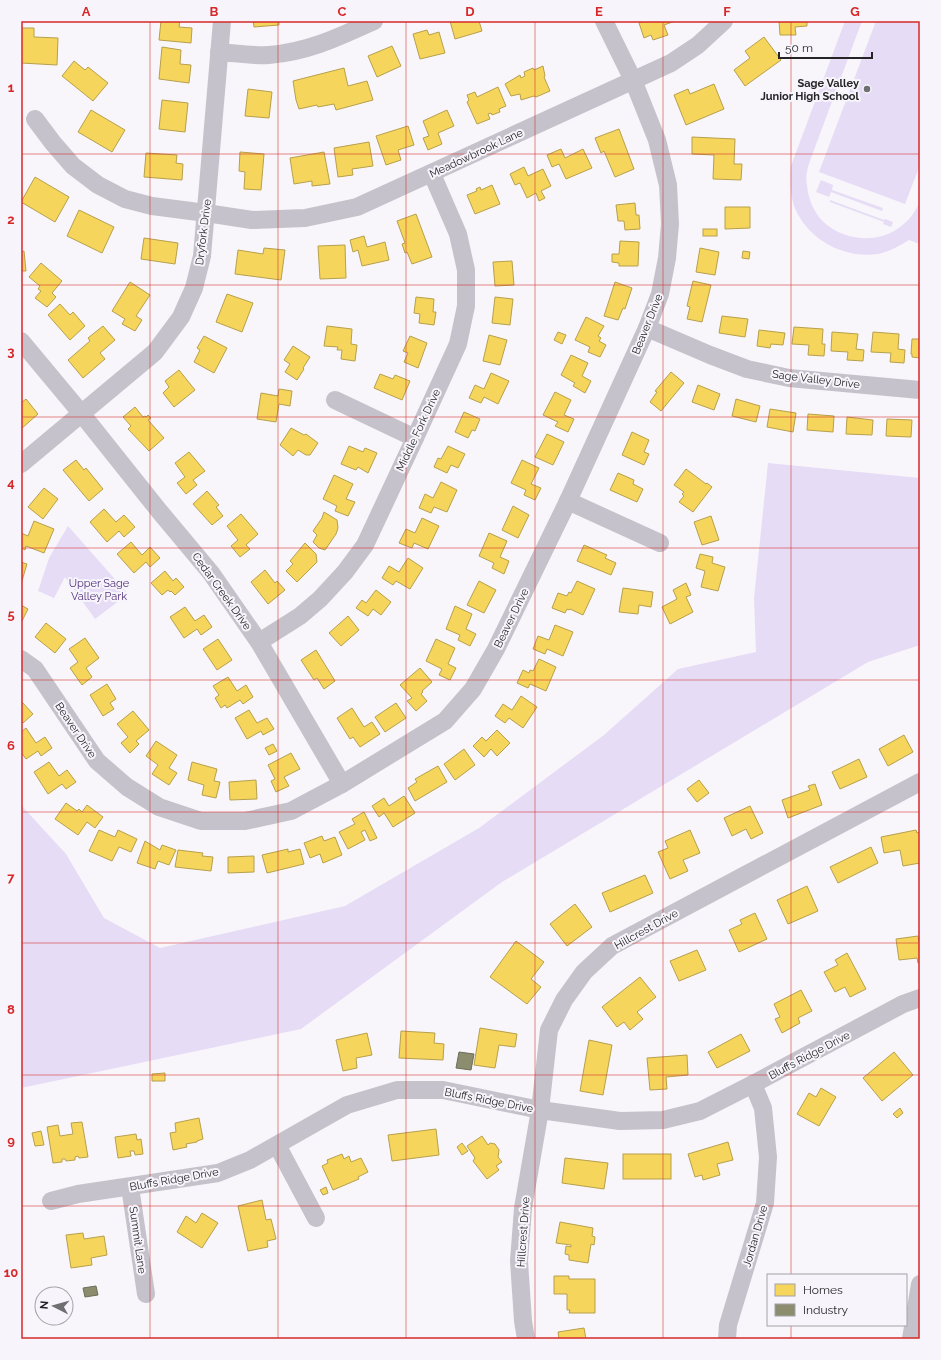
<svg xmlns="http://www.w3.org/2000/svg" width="941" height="1360" font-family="Raleway,sans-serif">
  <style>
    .green { fill: #e6dcf6 }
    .homes { fill: #f6d55c; stroke: #b7a04c }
    .industry { fill: #8c8c6e; stroke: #6d6d59 }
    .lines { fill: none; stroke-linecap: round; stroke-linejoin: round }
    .minor { stroke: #c6c2cb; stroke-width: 18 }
    .grid { fill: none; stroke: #d62828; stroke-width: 1; stroke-opacity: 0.55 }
    .poi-dot { fill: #6f6e71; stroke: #f7f5fb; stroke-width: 1.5 }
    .labels { text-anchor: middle; stroke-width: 4; stroke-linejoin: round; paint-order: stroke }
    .poi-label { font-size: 11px; font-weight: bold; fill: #252527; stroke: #f7f5fb; text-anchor: end }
    .street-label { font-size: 11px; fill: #252527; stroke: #f7f5fb }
    .park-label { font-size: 11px; fill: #513079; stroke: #f7f5fb }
    .neatline { fill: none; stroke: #d62828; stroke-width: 1.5 }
    .grid-label { font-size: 13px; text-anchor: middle; font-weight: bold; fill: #d62828 }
  </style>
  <rect width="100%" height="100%" fill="#f8f6fa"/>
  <g class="green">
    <path d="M 845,21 L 862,21 L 811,158 C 808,166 805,175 807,185 C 808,199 815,216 827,225 C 850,243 885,243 906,222 C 912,217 916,209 920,202 L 920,244 L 909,240 C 899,246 889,252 878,254 C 843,259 807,239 794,206 C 790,193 790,179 791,166 Z"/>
    <polygon points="876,21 920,21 920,165 905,204 819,172"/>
    <polygon points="821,180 833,185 832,190 883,208 882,211 831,192 829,197 816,192"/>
    <polygon points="830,200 884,220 885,219 893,222 891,227 883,224 884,222 830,202"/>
    <polygon points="768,463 920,478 920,645 868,662 502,882 301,1029 21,1088 21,805 66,854 104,918 160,948 345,906 479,828 604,735 678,669 756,652 754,598"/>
    <polygon points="68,526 128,594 95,619 65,577 54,598 38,591 49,558"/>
  </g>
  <g class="homes">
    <polygon points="161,21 180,21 179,27 192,28 191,43 159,40"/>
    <polygon points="253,21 279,21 279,25 254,27"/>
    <polygon points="450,21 479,21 482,31 455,39"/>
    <polygon points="644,21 675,21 664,25 668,35 653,40 651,35 644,38 639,23"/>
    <polygon points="779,21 807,21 807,26 795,27 796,35 780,35"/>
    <polygon points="21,28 34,28 34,37 58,38 57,65 21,63"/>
    <polygon points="427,30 429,35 439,32 445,53 420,59 413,34"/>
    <polygon points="764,37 781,60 745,86 734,70 750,58 745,51"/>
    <polygon points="392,46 401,66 377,77 368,56"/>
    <polygon points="162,47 181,50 180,64 191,65 189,83 159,79"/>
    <polygon points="74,61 85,70 88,67 108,83 93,101 62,76"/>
    <polygon points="543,66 545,76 544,77 550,91 536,97 534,96 521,100 520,94 511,96 505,84 520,75 521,78 525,76 524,72 533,68 534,70"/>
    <polygon points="344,68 348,86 367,81 373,100 336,110 334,104 318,107 317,105 299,109 296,100 293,81"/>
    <polygon points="714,84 724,109 686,125 674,95 688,89 690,94"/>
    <polygon points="498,87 506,106 499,109 500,112 492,115 491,113 488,114 490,119 477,124 467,102 469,100 467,95 475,92 477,97"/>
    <polygon points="248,89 272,92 269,118 245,116"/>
    <polygon points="162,100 188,103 185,132 159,129"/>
    <polygon points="91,110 125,130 112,152 78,132"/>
    <polygon points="447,110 454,126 438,133 442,144 428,150 423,138 429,136 423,121"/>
    <polygon points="408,126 414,145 398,150 401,160 386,165 376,136"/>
    <polygon points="619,129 634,169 615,177 604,151 601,153 595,138"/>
    <polygon points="692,137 735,139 734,164 742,164 741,180 713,179 714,155 692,154"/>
    <polygon points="369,142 373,166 352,169 353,175 338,177 334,148"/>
    <polygon points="561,149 565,158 583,149 592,168 566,179 559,164 552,167 547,155"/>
    <polygon points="240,152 264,154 261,190 244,189 245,172 239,171"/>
    <polygon points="324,152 330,184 312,186 312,181 294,184 290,158"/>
    <polygon points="146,153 177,155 176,163 183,164 182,180 144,177"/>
    <polygon points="524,167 528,176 543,169 551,186 541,191 545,198 539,201 536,193 527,198 520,183 515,185 510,174"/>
    <polygon points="35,177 69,197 55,222 21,202"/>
    <polygon points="492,185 500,204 475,214 467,195 477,191 476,189 480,187 481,190"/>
    <polygon points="635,203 636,215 639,215 640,229 625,230 624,221 618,221 616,205"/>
    <polygon points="725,207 750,207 750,228 725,229"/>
    <polygon points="79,210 114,227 102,253 67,236"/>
    <polygon points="416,214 432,257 412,264 407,252 405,253 402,244 405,243 397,221"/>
    <rect x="703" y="229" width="14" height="7"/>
    <polygon points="364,236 367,247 385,242 389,260 362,266 358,250 353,252 350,240"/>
    <polygon points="144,238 178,243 175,264 141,259"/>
    <polygon points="620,241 639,242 638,266 619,266 619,263 612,262 612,254 619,254"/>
    <polygon points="345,245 346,278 320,279 318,246"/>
    <polygon points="264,248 285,250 281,280 235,274 238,250 263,254"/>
    <polygon points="700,248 719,252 715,275 696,272"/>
    <polygon points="24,251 26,271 21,271 21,252"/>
    <polygon points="743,251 750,252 749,259 742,258"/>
    <polygon points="512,261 514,285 495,286 493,262"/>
    <polygon points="41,263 62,281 52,293 56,297 47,307 35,298 41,291 38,289 40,286 29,277"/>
    <polygon points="693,281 711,285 702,322 687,319 690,307 687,306"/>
    <polygon points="130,282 150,295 136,316 142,320 135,331 122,324 125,319 112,311"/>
    <polygon points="615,282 632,288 625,309 623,308 618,320 604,316"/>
    <polygon points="227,294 253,303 242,332 216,322"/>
    <polygon points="416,297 434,299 433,312 436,312 434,325 419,323 420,314 414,313"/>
    <polygon points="495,297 513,299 510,325 492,323"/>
    <polygon points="60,304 70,315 73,312 85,326 70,340 48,315"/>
    <polygon points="722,316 748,319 745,337 719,333"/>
    <polygon points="586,317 604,326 598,336 601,338 599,341 606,345 600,357 588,352 590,347 575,340"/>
    <polygon points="103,326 115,340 100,353 105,359 83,378 68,360 90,341 88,338"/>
    <polygon points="327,326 352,329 351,344 357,345 355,361 341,359 342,350 337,350 338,347 324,346"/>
    <polygon points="794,327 823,329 822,344 825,344 824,356 808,355 809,345 792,344"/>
    <polygon points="759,330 785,333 783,345 771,344 770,348 757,346"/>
    <polygon points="558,332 566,335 562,344 554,340"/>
    <polygon points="832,332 858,334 856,349 864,350 863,361 847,360 848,352 831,351"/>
    <polygon points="873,332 899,334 898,349 905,350 904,363 890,362 891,353 871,352"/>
    <polygon points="489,335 507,340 500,365 483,361"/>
    <polygon points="204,336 227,348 214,373 194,362 200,350 197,348"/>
    <polygon points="410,336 427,343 418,368 404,362 408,353 403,351"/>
    <polygon points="912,339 920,339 920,358 912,357 912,354 911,354"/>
    <polygon points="293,346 310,357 303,368 304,369 297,380 285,372 290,364 284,360"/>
    <polygon points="571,355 588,363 582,376 591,381 585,393 573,386 575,383 561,375"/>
    <polygon points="179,370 195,390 174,407 163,393 169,387 165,381"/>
    <polygon points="671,372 684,383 661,411 650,402 657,392 655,391"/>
    <polygon points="491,373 509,381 498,404 484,397 481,403 469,398 475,385 484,389"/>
    <polygon points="380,374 393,379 395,375 410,381 402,400 374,388"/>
    <polygon points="698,385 720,394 714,410 692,402"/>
    <polygon points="279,389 292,391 290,406 279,404 276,422 257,419 261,393 278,396"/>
    <polygon points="555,392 571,400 564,415 574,419 568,432 555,426 558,422 543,415"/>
    <polygon points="26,399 38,414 21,429 21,403"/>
    <polygon points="736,399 760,406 756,422 732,416"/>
    <polygon points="135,407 143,417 145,416 146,417 148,415 151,418 148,420 164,438 149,451 128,429 131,426 123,417"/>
    <polygon points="770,409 796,413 793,432 767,427"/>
    <polygon points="464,412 480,419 475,431 472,430 468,438 455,432"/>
    <polygon points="808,414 834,416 833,432 807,430"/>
    <polygon points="847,417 873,420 872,435 846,434"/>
    <polygon points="887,419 912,420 911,437 886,436"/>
    <polygon points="291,428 304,435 306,434 318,443 310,455 306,455 298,450 293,456 280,445"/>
    <polygon points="632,432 649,440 644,452 649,454 644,465 622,455"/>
    <polygon points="547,434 564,442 553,465 535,457"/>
    <polygon points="349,446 363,452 365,448 377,453 368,473 358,467 356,470 341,464"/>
    <polygon points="448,446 465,454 458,468 451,465 447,473 434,467 438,458 441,459"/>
    <polygon points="189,452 205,471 193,480 197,485 186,494 177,483 185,477 175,463"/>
    <polygon points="76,460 84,470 86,468 103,489 89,501 63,470"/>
    <polygon points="522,460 539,468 531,484 541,488 535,500 524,495 526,490 511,483"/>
    <polygon points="686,469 706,484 707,483 712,487 693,512 679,502 684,496 682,494 684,492 674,485"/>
    <polygon points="618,473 634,480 633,484 643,489 637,502 610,490"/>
    <polygon points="334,475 353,484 346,499 355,502 348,516 335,511 337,506 323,499"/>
    <polygon points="441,482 457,490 447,512 434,507 431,513 419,508 425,494 433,498"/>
    <polygon points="44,488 58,499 43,519 28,507"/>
    <polygon points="207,491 219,505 216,507 223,516 212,525 193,504"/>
    <polygon points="513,506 529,515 518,538 502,530"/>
    <polygon points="104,509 116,522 124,515 135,527 124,537 119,531 107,542 90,522"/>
    <polygon points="324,512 337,520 338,528 336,534 325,550 319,548 313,542 317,535 313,531 322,518"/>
    <polygon points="241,514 258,534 246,545 250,549 240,557 231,546 238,540 227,526"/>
    <polygon points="711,516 719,540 702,545 694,522"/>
    <polygon points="422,518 439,526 428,549 414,543 412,548 399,543 406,529 415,533"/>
    <polygon points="34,521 54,529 44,553 26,546 25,550 21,548 21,533 28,536"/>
    <polygon points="489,533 507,541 500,557 509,561 504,574 492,568 494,563 479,556"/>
    <polygon points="131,542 142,555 150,547 160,558 150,567 146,562 134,573 117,554"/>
    <polygon points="305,543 316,554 317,562 297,582 286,571 293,564 290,561"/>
    <polygon points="584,545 607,555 605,558 616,563 611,575 577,561"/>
    <polygon points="700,554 713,557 712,563 725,567 718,591 701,587 705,571 696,568"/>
    <polygon points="408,558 423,568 410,589 396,581 393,585 382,578 389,566 399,572"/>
    <polygon points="21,562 27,564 21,584"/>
    <polygon points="265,570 275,583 277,581 285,590 268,604 251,582"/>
    <polygon points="165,571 173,581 176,578 184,587 175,595 171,591 170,592 168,590 162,595 151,583"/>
    <polygon points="479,581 496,590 484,613 467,605"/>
    <polygon points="577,581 595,589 583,615 570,609 569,610 567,609 565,613 552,608 558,593 567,596 569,592 571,593"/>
    <polygon points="686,583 691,595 686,597 693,612 670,624 662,607 677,599 673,590"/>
    <polygon points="623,588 653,592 651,607 639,605 638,614 619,612"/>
    <polygon points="376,590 391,602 381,615 373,609 368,616 356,608 362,600 366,603"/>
    <polygon points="21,605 28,609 21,623"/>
    <polygon points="455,606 472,614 466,629 476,634 470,646 458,640 460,635 446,629"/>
    <polygon points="185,607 195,621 204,615 212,627 201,635 197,629 184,638 170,617"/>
    <polygon points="348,616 359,630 341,646 329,633"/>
    <polygon points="46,623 66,639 55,653 35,637"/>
    <polygon points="555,625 573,632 563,656 547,649 545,654 533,649 538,636 549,640"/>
    <polygon points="85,638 99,658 86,668 92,677 82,685 70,668 78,662 69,649"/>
    <polygon points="218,639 232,660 217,670 203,649"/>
    <polygon points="436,639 455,648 448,664 456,668 450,680 439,675 442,669 426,661"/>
    <polygon points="316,650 335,681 324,689 317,678 314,680 301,660"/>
    <polygon points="539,659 556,667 546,691 530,684 528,688 517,683 523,670 529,673 530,670 533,671"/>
    <polygon points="420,668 432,682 422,691 423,692 421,694 427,701 416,711 407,701 412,698 400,685"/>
    <polygon points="228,677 237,691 246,685 253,697 243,704 240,700 227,708 225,705 221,708 215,698 219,695 213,686"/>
    <polygon points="107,684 116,699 110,703 114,709 103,716 90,695"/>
    <polygon points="521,696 537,707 523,728 509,718 505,723 495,716 503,704 512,710"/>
    <polygon points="22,702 33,714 23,723 21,721 21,703"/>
    <polygon points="396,703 406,718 385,732 375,717"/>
    <polygon points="352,708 364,727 372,722 380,734 360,747 353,737 350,739 337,718"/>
    <polygon points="249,710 257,723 267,718 274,729 263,735 261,731 247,739 235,718"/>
    <polygon points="133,711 149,730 136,741 139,744 130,753 121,743 128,737 117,724"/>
    <polygon points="26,728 36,743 45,737 52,748 41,756 38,751 26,759 21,752 21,732"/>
    <polygon points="497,730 510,743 497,756 491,749 484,757 473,746 482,737 486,741"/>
    <polygon points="904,735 913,752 888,766 879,749"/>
    <polygon points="156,741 177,755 169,768 177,773 169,785 152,774 158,765 146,756"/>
    <polygon points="273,744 277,751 269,755 265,748"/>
    <polygon points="464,749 475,765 455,780 444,764"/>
    <polygon points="291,753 300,769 284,777 289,786 276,792 271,781 275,779 268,765"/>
    <polygon points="859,759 867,777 840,789 832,772"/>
    <polygon points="49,762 59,776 67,770 76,782 66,789 62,784 48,794 34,772"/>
    <polygon points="192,762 217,769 214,781 220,782 216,798 202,795 204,785 188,780"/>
    <polygon points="438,766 447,782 415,801 408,788 417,782 415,779"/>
    <polygon points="256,780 257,799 230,800 229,782"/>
    <polygon points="699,780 709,793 697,802 687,789"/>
    <polygon points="815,784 822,805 788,818 782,800 810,790 808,786"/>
    <polygon points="404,796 415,813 393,827 384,813 379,817 372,806 384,798 389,806"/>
    <polygon points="66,803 77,811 79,809 82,812 87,805 103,817 95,828 87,822 78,835 55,819"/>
    <polygon points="750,806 763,833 751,839 746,829 732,836 724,818"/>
    <polygon points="364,812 377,838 370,841 365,830 361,832 365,840 348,849 339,832 355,824 352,819"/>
    <polygon points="99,830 115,837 118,830 137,839 131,852 119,847 112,861 89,851"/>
    <polygon points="690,830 700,853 683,860 688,871 670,879 658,852 668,848 665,841"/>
    <polygon points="916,830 917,833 920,832 920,863 903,866 900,850 884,853 881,837"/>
    <polygon points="322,836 324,841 335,837 342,855 323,863 320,854 310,858 304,843"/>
    <polygon points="145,841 160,850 162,845 176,850 169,865 158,861 155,869 137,863"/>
    <polygon points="871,847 878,863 838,883 830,867"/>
    <polygon points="288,849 288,852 300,849 304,864 267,873 262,855"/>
    <polygon points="178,850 203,853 202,856 213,857 211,871 175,867"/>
    <polygon points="254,856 254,872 228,873 228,857"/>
    <polygon points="645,875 653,893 610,912 602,893"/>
    <polygon points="807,886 818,911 788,924 777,900"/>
    <polygon points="575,904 592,927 567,946 550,924"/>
    <polygon points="755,913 767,939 739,952 729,930 742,924 740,920"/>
    <polygon points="918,936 919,942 920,942 920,962 918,963 917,958 899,960 896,939"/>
    <polygon points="516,941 544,962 531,979 541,987 527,1004 490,977"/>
    <polygon points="697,950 706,970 679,981 670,961"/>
    <polygon points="847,953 866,989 850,997 845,987 835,992 824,972 838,965 835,960"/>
    <polygon points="640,977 656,997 637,1012 643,1019 630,1030 624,1022 617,1027 602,1007"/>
    <polygon points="801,990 812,1011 798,1018 800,1023 782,1033 775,1019 780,1017 774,1004"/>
    <polygon points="480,1028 517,1034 515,1047 499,1045 495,1068 474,1065"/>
    <polygon points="401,1031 435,1033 434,1043 444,1044 443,1060 399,1058"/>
    <polygon points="367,1033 372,1055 356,1058 357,1068 343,1071 336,1040"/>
    <polygon points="741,1034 750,1051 717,1068 708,1052"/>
    <polygon points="589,1040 612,1045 603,1095 580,1091"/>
    <polygon points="894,1052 913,1075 882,1101 863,1078"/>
    <polygon points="687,1055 688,1075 666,1077 667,1089 650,1090 647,1058"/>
    <polygon points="165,1073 165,1081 152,1081 152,1074"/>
    <polygon points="821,1088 836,1097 819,1126 797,1114 809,1093 816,1097"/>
    <polygon points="900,1108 903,1113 897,1118 893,1114"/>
    <polygon points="199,1118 203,1139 197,1141 197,1142 186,1144 187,1147 173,1150 170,1133 176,1132 175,1123"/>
    <polygon points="82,1122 88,1157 79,1158 78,1156 75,1157 75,1160 66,1161 65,1159 62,1159 62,1162 53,1163 47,1127 58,1125 60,1136 73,1134 71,1123"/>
    <polygon points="436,1129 439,1155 392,1161 388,1135"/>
    <polygon points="41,1131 44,1145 35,1146 32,1133"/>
    <polygon points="136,1134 137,1140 141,1139 143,1154 135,1155 134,1151 130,1151 131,1156 118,1158 115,1137"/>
    <polygon points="482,1136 488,1145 490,1143 495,1144 499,1150 498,1157 502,1162 496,1166 499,1170 487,1179 473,1161 475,1158 467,1146"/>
    <polygon points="728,1142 733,1160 717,1164 720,1175 703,1180 702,1175 695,1177 688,1154"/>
    <polygon points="462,1143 468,1151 462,1155 457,1147"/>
    <polygon points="342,1154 344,1159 349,1156 351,1162 361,1158 368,1172 358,1177 359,1179 333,1190 322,1166 328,1163 327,1160"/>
    <rect x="623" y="1154" width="48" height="25"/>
    <polygon points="565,1158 608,1163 604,1189 562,1183"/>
    <polygon points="326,1187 328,1193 323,1195 320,1190"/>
    <polygon points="262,1200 266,1220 271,1219 276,1239 267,1241 268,1247 248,1251 238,1206"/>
    <polygon points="202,1213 218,1223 202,1248 177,1232 186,1216 196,1223"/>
    <polygon points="560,1222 593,1228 592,1236 595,1237 594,1245 591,1244 588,1263 569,1260 569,1255 565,1254 566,1246 571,1247 571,1245 556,1243"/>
    <polygon points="83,1233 84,1239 104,1236 107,1255 91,1258 92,1265 71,1268 66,1235"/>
    <polygon points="554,1276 569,1276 569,1279 595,1279 595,1313 569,1313 570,1310 567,1310 567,1294 554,1294"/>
    <polygon points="584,1328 586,1339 559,1339 558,1332"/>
  </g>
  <g class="industry">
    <polygon points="459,1052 474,1054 471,1070 456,1068"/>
    <polygon points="96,1286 98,1295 85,1297 83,1288"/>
  </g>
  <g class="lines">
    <g class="minor">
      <path d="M 219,52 C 235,53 252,56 269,55 C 308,52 339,37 374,21"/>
      <polyline points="35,119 53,143 73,166 98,185 125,199 152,206 206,213 252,220 305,218 357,207 671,63 698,45 724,21"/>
      <polyline points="647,328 710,355 747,369 789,378 920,390"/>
      <polyline points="21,341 81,413 160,512 211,573 259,642 342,784"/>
      <polyline points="335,400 415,438"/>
      <polyline points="21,464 155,352 181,317 194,288 202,256 222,21"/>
      <polyline points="568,501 660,543"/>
      <polyline points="259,642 300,616 320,599 345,572 365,545 415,438 458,344 466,306 466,270 458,234 432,174"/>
      <polyline points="21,659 35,669 97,761 127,787 159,807 201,821 245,821 291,811 342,784 445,721 473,689 496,649 568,501 647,328 660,294 667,258 670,224 668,185 657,140 633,80 604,21"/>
      <polyline points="277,1145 316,1218"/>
      <polyline points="130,1187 146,1294"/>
      <polyline points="51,1201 78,1194 218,1173 250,1160 347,1105 397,1090 443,1090 540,1110 620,1121 663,1120 700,1111 753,1084 903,1004 920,998"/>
      <polyline points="526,1339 523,1321 519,1261 523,1208 540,1110 549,1030 564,1000 584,972 612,946 920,782"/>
      <polyline points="727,1339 728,1325 765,1203 768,1157 763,1108 753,1084"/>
      <polyline points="911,1339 920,1284"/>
    </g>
  </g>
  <path class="grid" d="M 150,21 L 150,1339M 278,21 L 278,1339M 406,21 L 406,1339M 535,21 L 535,1339M 663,21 L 663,1339M 791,21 L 791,1275M 21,154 L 920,154M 21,285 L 920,285M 21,417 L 920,417M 21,548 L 920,548M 21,680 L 920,680M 21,812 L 920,812M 21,943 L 920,943M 21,1075 L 920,1075M 21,1206 L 920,1206M 791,1325 L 791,1339"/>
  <circle class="poi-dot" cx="867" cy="89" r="4"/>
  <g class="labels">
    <g class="poi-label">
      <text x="859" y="87">Sage Valley<tspan x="859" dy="13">Junior High School</tspan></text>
    </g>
    <g class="street-label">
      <text transform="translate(476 153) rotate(-25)" y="4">Meadowbrook Lane</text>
      <text transform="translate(203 232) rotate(-83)" y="4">Dryfork Drive</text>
      <text transform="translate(647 324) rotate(-68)" y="4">Beaver Drive</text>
      <text transform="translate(816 379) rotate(7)" y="4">Sage Valley Drive</text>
      <text transform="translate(418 430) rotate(-65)" y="4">Middle Fork Drive</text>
      <text transform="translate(222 591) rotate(54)" y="4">Cedar Creek Drive</text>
      <text transform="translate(511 618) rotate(-64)" y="4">Beaver Drive</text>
      <text transform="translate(76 730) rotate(56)" y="4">Beaver Drive</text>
      <text transform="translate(646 929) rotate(-29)" y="4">Hillcrest Drive</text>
      <text transform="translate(809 1055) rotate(-28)" y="4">Bluffs Ridge Drive</text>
      <text transform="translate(489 1100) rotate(11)" y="4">Bluffs Ridge Drive</text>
      <text transform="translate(174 1179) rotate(-10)" y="4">Bluffs Ridge Drive</text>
      <text transform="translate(523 1232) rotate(-86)" y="4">Hillcrest Drive</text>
      <text transform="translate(755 1236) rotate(-74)" y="4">Jordan Drive</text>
      <text transform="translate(138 1240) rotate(82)" y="4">Summit Lane</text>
    </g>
    <g class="park-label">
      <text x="99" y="587">Upper Sage<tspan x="99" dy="13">Valley Park</tspan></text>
    </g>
  </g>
  <rect width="941" height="1360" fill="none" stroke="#f7f5fb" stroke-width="44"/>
  <rect x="767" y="1274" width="140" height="52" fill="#f7f5fb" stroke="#a3a2a6"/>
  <rect x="775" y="1284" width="20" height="12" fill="#f6d55c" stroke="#a3a2a6"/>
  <text x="803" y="1294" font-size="12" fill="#252527">Homes</text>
  <rect x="775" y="1304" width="20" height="12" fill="#8c8c6e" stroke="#a3a2a6"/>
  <text x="803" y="1314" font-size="12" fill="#252527">Industry</text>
  <g transform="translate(54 1306) rotate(276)"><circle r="19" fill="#f7f5fb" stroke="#a3a2a6"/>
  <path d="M0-3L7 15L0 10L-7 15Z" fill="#6f6e71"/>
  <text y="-6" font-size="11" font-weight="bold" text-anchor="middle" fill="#252527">N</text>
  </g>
  <path d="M779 52v6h93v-6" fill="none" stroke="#252527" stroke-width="2"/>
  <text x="785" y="52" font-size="12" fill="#252527" stroke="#f7f5fb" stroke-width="3" paint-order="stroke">50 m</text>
  <rect x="22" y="22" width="897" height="1316" class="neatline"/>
  <g class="grid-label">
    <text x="86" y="16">A</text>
    <text x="214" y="16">B</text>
    <text x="342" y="16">C</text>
    <text x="470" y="16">D</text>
    <text x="599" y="16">E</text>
    <text x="727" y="16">F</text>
    <text x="855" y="16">G</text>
    <text x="11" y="92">1</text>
    <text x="11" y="224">2</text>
    <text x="11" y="356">3</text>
    <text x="11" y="487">4</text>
    <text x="11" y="619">5</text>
    <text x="11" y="750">6</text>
    <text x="11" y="882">7</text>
    <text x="11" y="1014">8</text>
    <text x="11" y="1145">9</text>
    <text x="11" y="1277">10</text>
  </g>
</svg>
